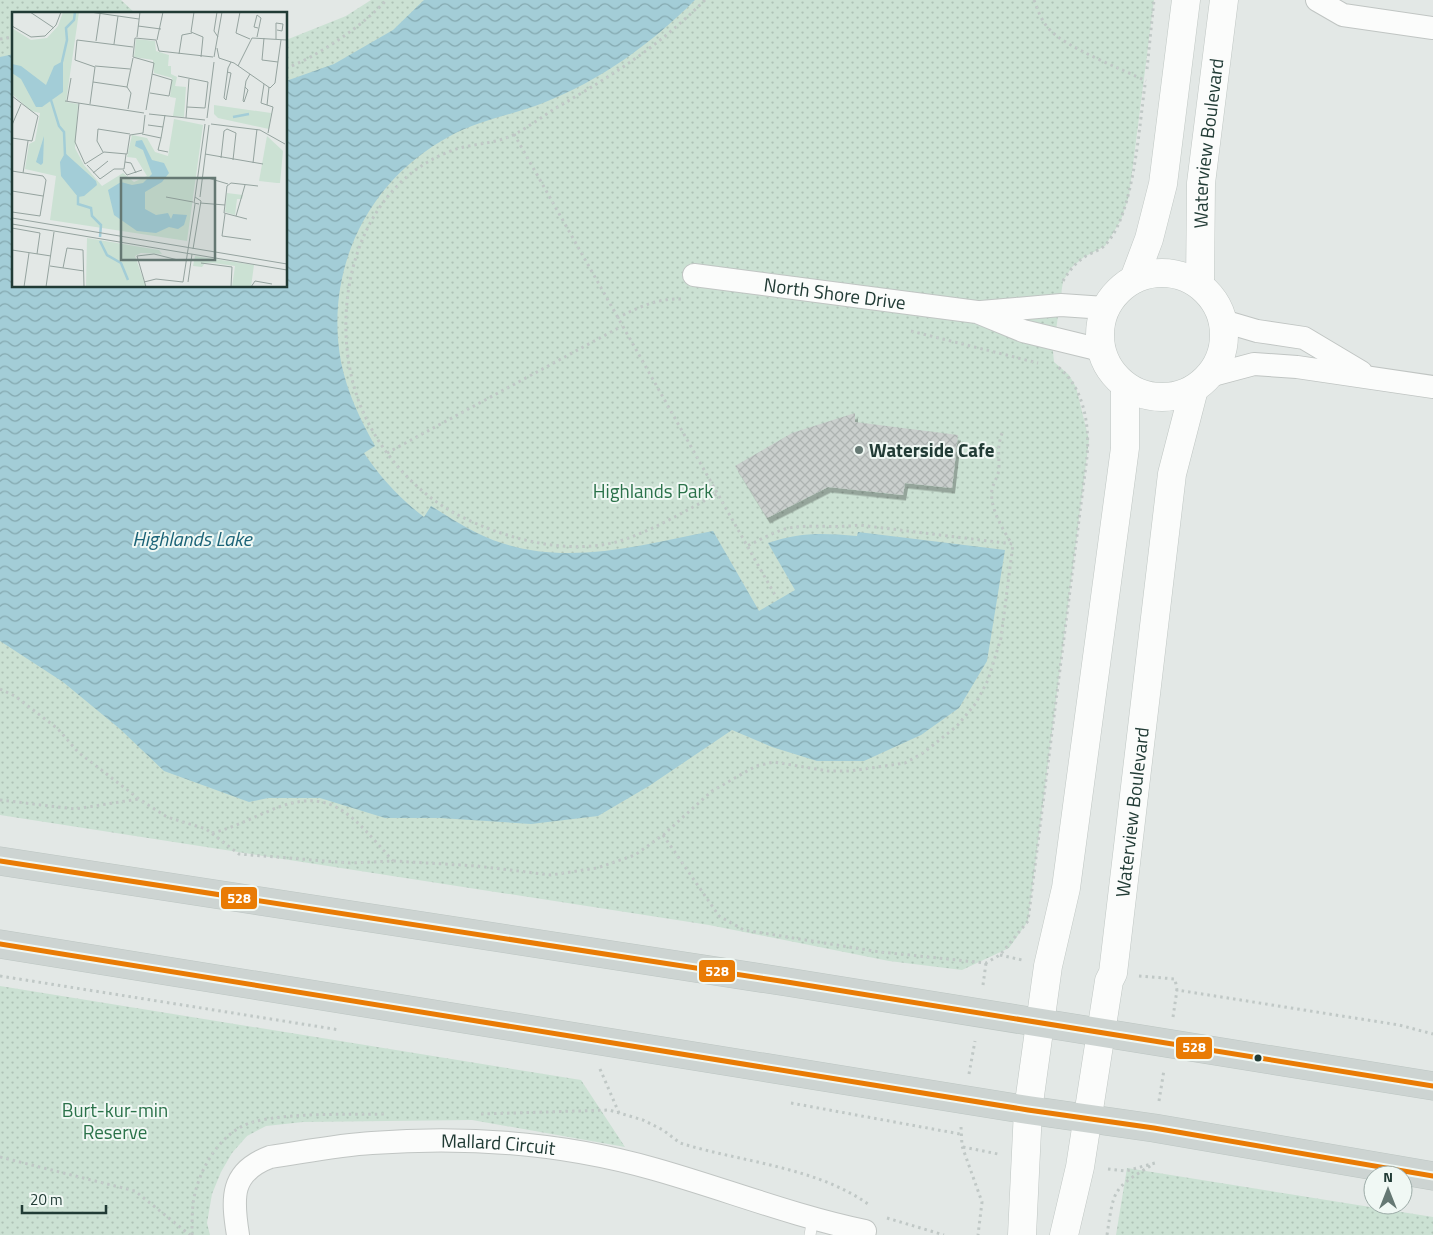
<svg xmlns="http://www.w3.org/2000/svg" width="1433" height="1235" font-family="'Titillium Web',sans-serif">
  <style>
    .park { fill: url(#park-dots) }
    .water { fill: url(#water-waves) }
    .building { fill: url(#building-cross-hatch); filter: url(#shadow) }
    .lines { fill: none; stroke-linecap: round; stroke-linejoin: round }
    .lane-casing { stroke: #c0c5c3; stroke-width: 12 }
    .street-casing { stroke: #c0c5c3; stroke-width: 24 }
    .secondary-casing { stroke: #bfc6c3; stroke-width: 29 }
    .primary-casing { stroke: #bcc5c2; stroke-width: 29 }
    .path { stroke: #c0c8c6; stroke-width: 3; stroke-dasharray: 2.5 4; stroke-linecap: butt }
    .lane { stroke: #fbfcfb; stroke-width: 11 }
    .street { stroke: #fbfcfb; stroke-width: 22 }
    .secondary { stroke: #fbfcfb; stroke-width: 28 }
    .primary { stroke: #cdd4d2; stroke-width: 28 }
    .bus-1-casing { stroke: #f0f8f4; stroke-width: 9 }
    .bus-1 { stroke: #e97b05; stroke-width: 5 }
    .poi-dot { fill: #657873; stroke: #f0f8f4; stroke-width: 2 }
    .bus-dot { fill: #213b35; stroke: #f0f8f4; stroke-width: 2 }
    .labels { text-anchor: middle; stroke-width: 4; stroke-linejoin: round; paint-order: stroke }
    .street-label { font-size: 19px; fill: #213b35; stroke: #f0f8f4 }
    .poi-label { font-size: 19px; font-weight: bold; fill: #213b35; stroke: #f0f8f4; text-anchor: start }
    .park-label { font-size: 19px; fill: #2b724a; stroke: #f0f8f4 }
    .water-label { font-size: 20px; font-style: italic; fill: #1b6377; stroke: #f0f8f4 }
    .inset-river { fill: none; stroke: #a3cdd7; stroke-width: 2.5 }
    .inset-road { fill: none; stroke: #95a39f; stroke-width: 1 }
    .view { fill: #657873; fill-opacity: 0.15; stroke: #657873; stroke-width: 2.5 }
    .inset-edge { fill: none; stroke: #213b35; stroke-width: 2.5 }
    .line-badge { stroke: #f0f8f4; stroke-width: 2 }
    .badge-label { font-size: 14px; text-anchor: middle; font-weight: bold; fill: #fff }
  </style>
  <defs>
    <pattern id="park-dots" width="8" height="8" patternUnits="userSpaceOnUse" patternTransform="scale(1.25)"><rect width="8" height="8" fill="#cbe1d3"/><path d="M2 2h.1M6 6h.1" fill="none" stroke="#aec2b6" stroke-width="1.8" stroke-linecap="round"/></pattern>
    <pattern id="water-waves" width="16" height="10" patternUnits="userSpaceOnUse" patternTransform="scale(1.25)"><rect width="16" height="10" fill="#a3cdd7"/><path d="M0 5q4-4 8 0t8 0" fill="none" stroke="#84a8af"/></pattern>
    <pattern id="building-cross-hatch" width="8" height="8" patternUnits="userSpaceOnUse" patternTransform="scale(1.25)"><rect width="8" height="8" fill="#cacfcd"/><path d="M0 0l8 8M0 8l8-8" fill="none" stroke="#adb3b1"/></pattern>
    <filter id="shadow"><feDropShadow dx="3" dy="5.5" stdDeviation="0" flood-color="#0004"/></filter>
  </defs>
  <rect width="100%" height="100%" fill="#e3e8e6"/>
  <g class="park">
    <polygon points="0,0 121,0 136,14 14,14 14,286 286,286 286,40 346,16 371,0 1154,0 1129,196 1121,220 1105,246 1084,257 1072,267 1063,281 1053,351 1054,362 1069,375 1076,387 1089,440 1028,921 1009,948 962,970 889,961 709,925 0,815"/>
    <polygon points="0,986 581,1080 625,1147 472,1120 303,1122 266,1126 247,1136 232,1153 221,1172 212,1194 207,1223 210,1235 0,1235"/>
    <polygon points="1127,1168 1433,1217 1433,1235 1116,1235"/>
  </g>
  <path class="water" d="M 424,0 L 695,0 C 651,44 601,80 543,103 C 512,115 479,120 450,136 C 368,180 324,269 341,362 C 347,392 360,419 375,446 L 364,453 C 381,478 399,498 424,517 L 431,506 C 446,515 461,525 477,533 C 554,571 635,546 713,531 L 759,611 L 795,590 L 768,543 C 800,532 823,533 857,536 L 858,532 L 1005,550 L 987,661 L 959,708 L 921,735 L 864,761 L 817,761 L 772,747 L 732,730 L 649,786 L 598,816 L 531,824 L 440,818 L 385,818 L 320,798 L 268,798 L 249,802 L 164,771 L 120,729 L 63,682 L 0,641 L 0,57 L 14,54 L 14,286 L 286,286 L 286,81 L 334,64 L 393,30 Z"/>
  <polygon class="building" points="855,413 855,422 958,435 952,488 905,483 903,495 828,487 767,518 735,466 792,433"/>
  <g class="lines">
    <defs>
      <polyline id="lane" points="810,1235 813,1218"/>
      <g id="street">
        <polyline points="1317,0 1343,15 1433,28"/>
        <path id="s1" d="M 694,275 L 977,312 L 1023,331 L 1101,350"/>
        <polyline points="981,312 1061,305 1105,308"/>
        <polyline points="1223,321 1257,331 1304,338 1361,372"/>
        <polyline points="1209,376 1254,364 1297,367 1433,387"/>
        <path id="s2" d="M 238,1235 C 232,1198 230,1172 270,1157 C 304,1152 338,1145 372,1143 C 466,1136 563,1143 654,1169 C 725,1189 793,1216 865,1231"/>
      </g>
      <g id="secondary">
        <circle cx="1162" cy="335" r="62"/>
        <polyline points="1134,279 1149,239 1163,184 1186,0"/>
        <path id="s3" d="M 1200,285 L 1201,183 L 1224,0"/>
        <polyline points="1022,1235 1028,1110 1048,966 1066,888 1125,448 1125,386"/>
        <path id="s4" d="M 1064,1235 L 1080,1167 L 1109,981 L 1113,973 L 1172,474 L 1194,389"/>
      </g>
      <g id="primary">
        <polyline points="0,861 787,982 1433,1086"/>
        <polyline points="0,944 1028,1110 1154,1128 1433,1176"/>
      </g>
    </defs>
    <use href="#lane" class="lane-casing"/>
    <use href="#street" class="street-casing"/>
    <use href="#secondary" class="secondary-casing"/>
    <use href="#primary" class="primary-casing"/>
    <g class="path">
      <path d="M 705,0 C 658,47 613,75 556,108 C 543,116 530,126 517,133 C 493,146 472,142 448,152 C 360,187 332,294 352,379 C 365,435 408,490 460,516 C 506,539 568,556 620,541 C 654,530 685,511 717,494"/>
      <path d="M 1034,0 C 1038,11 1042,22 1050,30 C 1067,48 1122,69 1146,81"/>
      <polyline points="0,39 14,37"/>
      <path d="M 286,68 C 314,59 367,23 386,0"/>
      <polyline points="1147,69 1154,0"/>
      <polyline points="514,134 775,595"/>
      <path d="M 1063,281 C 1069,271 1076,262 1086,256 C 1093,252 1101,250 1106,244 C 1134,214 1139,127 1145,85"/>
      <path d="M 617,318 C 639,307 658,298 682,299"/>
      <polyline points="911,331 1038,363"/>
      <path d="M 1002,433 C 997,448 999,452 999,467 C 999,476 994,481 992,489 C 989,507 1003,530 1012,544"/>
      <polyline points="387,453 622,326"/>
      <path d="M 0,689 L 15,696 L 58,729 L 78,752 L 139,799 L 167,817 L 206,829 L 239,854 L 350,863 L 394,861 L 477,866 L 551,875 L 597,868 L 635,855 L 663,835 L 712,791 L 756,766 L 774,762 L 828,771 L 850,771 L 905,763 L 923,753 L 957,726 L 976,703 L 988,680 L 1001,638 L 1013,544 L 859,525 C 838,528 816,525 795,527 C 778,529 762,539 747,546"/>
      <polyline points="0,800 75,809 139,799"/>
      <path d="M 212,833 C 233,828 249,819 269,811 C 332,783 353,817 393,861"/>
      <path d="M 663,835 L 719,916 L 744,930 L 880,952 L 986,963 L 1000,955 L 1028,921 L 1087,457 C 1090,426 1084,387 1058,367"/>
      <polyline points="1000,955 1022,960"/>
      <polyline points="0,976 340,1030"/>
      <polyline points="1139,976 1175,979 1177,990 1399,1025 1433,1034"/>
      <polyline points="983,985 986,963"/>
      <polyline points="1173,1017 1177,990"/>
      <polyline points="600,1069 619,1113"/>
      <polyline points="969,1074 975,1041"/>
      <polyline points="1159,1101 1164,1070"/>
      <polyline points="791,1103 960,1134"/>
      <path d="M 481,1114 L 609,1110 L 643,1120 L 663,1130 L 680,1143 C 741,1162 816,1167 868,1204"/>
      <polyline points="961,1127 962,1146 982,1202 978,1235"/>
      <polyline points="963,1147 998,1154"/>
      <polyline points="0,1157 135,1191 190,1235"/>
      <polyline points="1108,1169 1126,1171 1155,1163"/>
      <polyline points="887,1218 944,1235"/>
      <path d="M 192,1235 C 192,1225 192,1214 193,1204 C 197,1172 220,1131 253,1122 C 291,1112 347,1115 387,1114"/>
      <path d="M 1107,1235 C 1114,1189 1112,1189 1152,1165"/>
    </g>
    <use href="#lane" class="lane"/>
    <use href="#street" class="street"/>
    <use href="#secondary" class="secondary"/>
    <use href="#primary" class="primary"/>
    <defs>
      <g id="bus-1">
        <polyline points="0,861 787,982 1433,1086"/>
        <polyline points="0,944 1028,1110 1154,1128 1433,1176"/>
      </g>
    </defs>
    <use href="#bus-1" class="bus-1-casing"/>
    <use href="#bus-1" class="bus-1"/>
  </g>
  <circle class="poi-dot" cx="859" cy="450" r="5"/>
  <circle class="bus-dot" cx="1258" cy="1058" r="4.5"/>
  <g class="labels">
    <g class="street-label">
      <text dy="7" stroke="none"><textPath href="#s3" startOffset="142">Waterview Boulevard</textPath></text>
      <text dy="7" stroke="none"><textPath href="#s1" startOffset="142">North Shore Drive</textPath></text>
      <text dy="7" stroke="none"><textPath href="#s4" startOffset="429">Waterview Boulevard</textPath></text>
      <text dy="7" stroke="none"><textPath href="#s2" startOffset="324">Mallard Circuit</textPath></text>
    </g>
    <g class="poi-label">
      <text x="869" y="457">Waterside Cafe</text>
    </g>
    <g class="park-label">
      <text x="653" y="498">Highlands Park</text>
      <text x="115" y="1117">Burt-kur-min<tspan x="115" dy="22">Reserve</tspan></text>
    </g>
    <g class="water-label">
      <text x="192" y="546">Highlands Lake</text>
    </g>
  </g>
  <g transform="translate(12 12)">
    <rect width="275" height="275" fill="#e3e8e6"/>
    <path d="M 255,124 L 271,139 L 268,171 L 265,171 L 247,169 Z" fill="#cbe1d3"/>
    <path d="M 51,0 L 67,0 L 54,90 L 66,92 L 63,136 L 72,153 L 90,174 L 111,161 L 122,170 L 135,164 L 124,146 L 115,145 L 120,123 L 135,126 L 143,140 L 156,144 L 162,107 L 191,113 L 175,229 L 38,208 L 44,164 L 13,157 L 17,132 L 23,129 L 28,101 L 19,99 L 0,82 L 0,16 L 19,28 L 35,26 L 46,14 ZM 124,27 L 143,29 L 144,39 L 157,43 L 156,54 L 159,54 L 159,62 L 165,65 L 163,74 L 174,75 L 172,105 L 161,104 L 164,86 L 158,85 L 160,66 L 142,61 L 141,48 L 122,45 ZM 202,93 L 259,101 L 257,117 L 206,106 L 202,102 ZM 215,181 L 231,183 L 230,187 L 225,187 L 223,203 L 213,200 ZM 75,226 L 147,238 L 150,242 L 129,241 L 123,244 L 134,275 L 74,275 ZM 183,244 L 242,253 L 239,275 L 220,275 L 223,254 L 201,251 L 193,251 L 190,255 L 181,254 Z" fill="#cbe1d3"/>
    <path d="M 51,49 L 51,80 L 30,95 L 24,95 L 9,67 L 0,61 L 0,52 L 9,54 L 34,73 L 42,54 ZM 32,124 L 31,151 L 29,153 L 24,150 ZM 130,128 L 140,148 L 152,151 L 157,161 L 150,170 L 133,180 L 133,197 L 144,203 L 156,201 L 159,207 L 161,202 L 175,203 L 172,213 L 166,217 L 157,215 L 144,221 L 125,219 L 102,203 L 96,178 L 109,170 L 120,173 L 131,171 L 140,162 L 131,138 L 123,134 L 124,129 ZM 53,141 L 84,169 L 85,173 L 72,184 L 66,185 L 49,164 L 48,150 Z" fill="#a3cdd7"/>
    <path class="inset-river" d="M 50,50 L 55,28 L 54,16 L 62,8 L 63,0M 39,88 L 47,114 L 52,120 L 53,143M 221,105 L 237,102M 66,184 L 66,192 L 79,196 L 80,204 L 89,213 L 88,225M 88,229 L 95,243 L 109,251 L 116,268"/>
    <path class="inset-road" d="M 18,0 L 42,16M 78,0 L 127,7M 182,0 L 179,20 L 191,25 L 189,45M 205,0 L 202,19 L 206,25M 228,0 L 224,21 L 238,27M 0,14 L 19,25 L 33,24 L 44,13 L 49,0M 126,14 L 149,17M 125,25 L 128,0M 245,25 L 249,6 L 245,3 L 242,15 L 246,16M 252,26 L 250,48 L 266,50M 264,27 L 264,11 L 271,12 L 270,19 L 265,18M 145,28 L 151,0M 84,29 L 88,2M 102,32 L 106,4M 205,36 L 207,46 L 222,51 L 258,76 L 263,71 L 269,28M 167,42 L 170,23 L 180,21M 202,45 L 210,0M 83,54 L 118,57M 226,54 L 240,26 L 275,28M 215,60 L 219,61 L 214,88 L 212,86 L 216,56 L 219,50M 166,64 L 196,70 L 193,96 L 175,95M 81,70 L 115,75 L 121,46M 252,72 L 249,91 L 261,95 L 256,121M 115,75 L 119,81 L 116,97M 233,75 L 236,78 L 232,90 L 231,89 L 234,69 L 238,62M 138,81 L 157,84 L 160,68 L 140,62M 0,84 L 26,104 L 20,129 L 0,126M 53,89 L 132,101M 55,89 L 59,66M 67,91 L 63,130 L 73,152 L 92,140 L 115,142 L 118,123 L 131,121 L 133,103M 78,92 L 83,55 L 63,48 L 65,28 L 121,35M 255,93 L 257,75M 134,98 L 142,51 L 121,45 L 123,26 L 144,28 L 147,39 L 201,45M 137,102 L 193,108M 174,106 L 177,67M 195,106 L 202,50M 199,112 L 248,118 L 273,132M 0,113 L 9,92M 136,113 L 151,115M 130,122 L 149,126 L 146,138 L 156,140M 149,126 L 153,103M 91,140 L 85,129 L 86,117 L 118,122M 193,142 L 251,152M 209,146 L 212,119 L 215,117 L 224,121 L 221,148M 113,150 L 119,151 L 124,161M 241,151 L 245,117M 75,153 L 88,167 L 102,157 L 112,157 L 114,142M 111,158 L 115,163 L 130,158M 0,159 L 31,164 L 34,168 L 28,204 L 0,200M 11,161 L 16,129M 81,161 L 96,149M 196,166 L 216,172M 0,179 L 31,184M 154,185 L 181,190M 183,185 L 193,112M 188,185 L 197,113M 188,191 L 213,193M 213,202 L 210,224 L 239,228M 224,204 L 233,173M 0,206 L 275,252M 235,207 L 212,201 L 215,174 L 219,171 L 246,174M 0,212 L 275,258M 0,216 L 28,221 L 25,242M 181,237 L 189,189 L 183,185 L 182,191 L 187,192M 0,238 L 39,244M 189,251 L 220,255 L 219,275M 38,254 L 72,259M 51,256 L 55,236 L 71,238 L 72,275M 132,270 L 144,267 L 171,270M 171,270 L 183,192M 176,270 L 180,242M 12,275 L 17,241M 34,275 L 42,220M 134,275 L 125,244 L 142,242 L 166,248M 239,275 L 243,269 L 260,272"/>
    <path class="view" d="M 109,166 L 203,166 L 203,248 L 109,248 Z"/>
    <rect width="275" height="275" class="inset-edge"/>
  </g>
  <g class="line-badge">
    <rect x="220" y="886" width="38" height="24" rx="5" fill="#e97b05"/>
    <rect x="698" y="959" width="38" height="24" rx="5" fill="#e97b05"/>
    <rect x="1175" y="1036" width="38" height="24" rx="5" fill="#e97b05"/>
  </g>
  <g class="badge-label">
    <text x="239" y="903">528</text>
    <text x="717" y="976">528</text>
    <text x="1194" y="1052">528</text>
  </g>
  <g transform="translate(1388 1190)"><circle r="24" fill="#f0f8f4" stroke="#9daca8"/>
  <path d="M0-4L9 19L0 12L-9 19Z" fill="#657873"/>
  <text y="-8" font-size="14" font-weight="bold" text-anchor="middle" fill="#213b35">N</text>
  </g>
  <path d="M22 1205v8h84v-8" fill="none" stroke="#213b35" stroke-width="2.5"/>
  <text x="30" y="1205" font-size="15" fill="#213b35" stroke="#f0f8f4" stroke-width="4" paint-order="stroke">20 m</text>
</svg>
